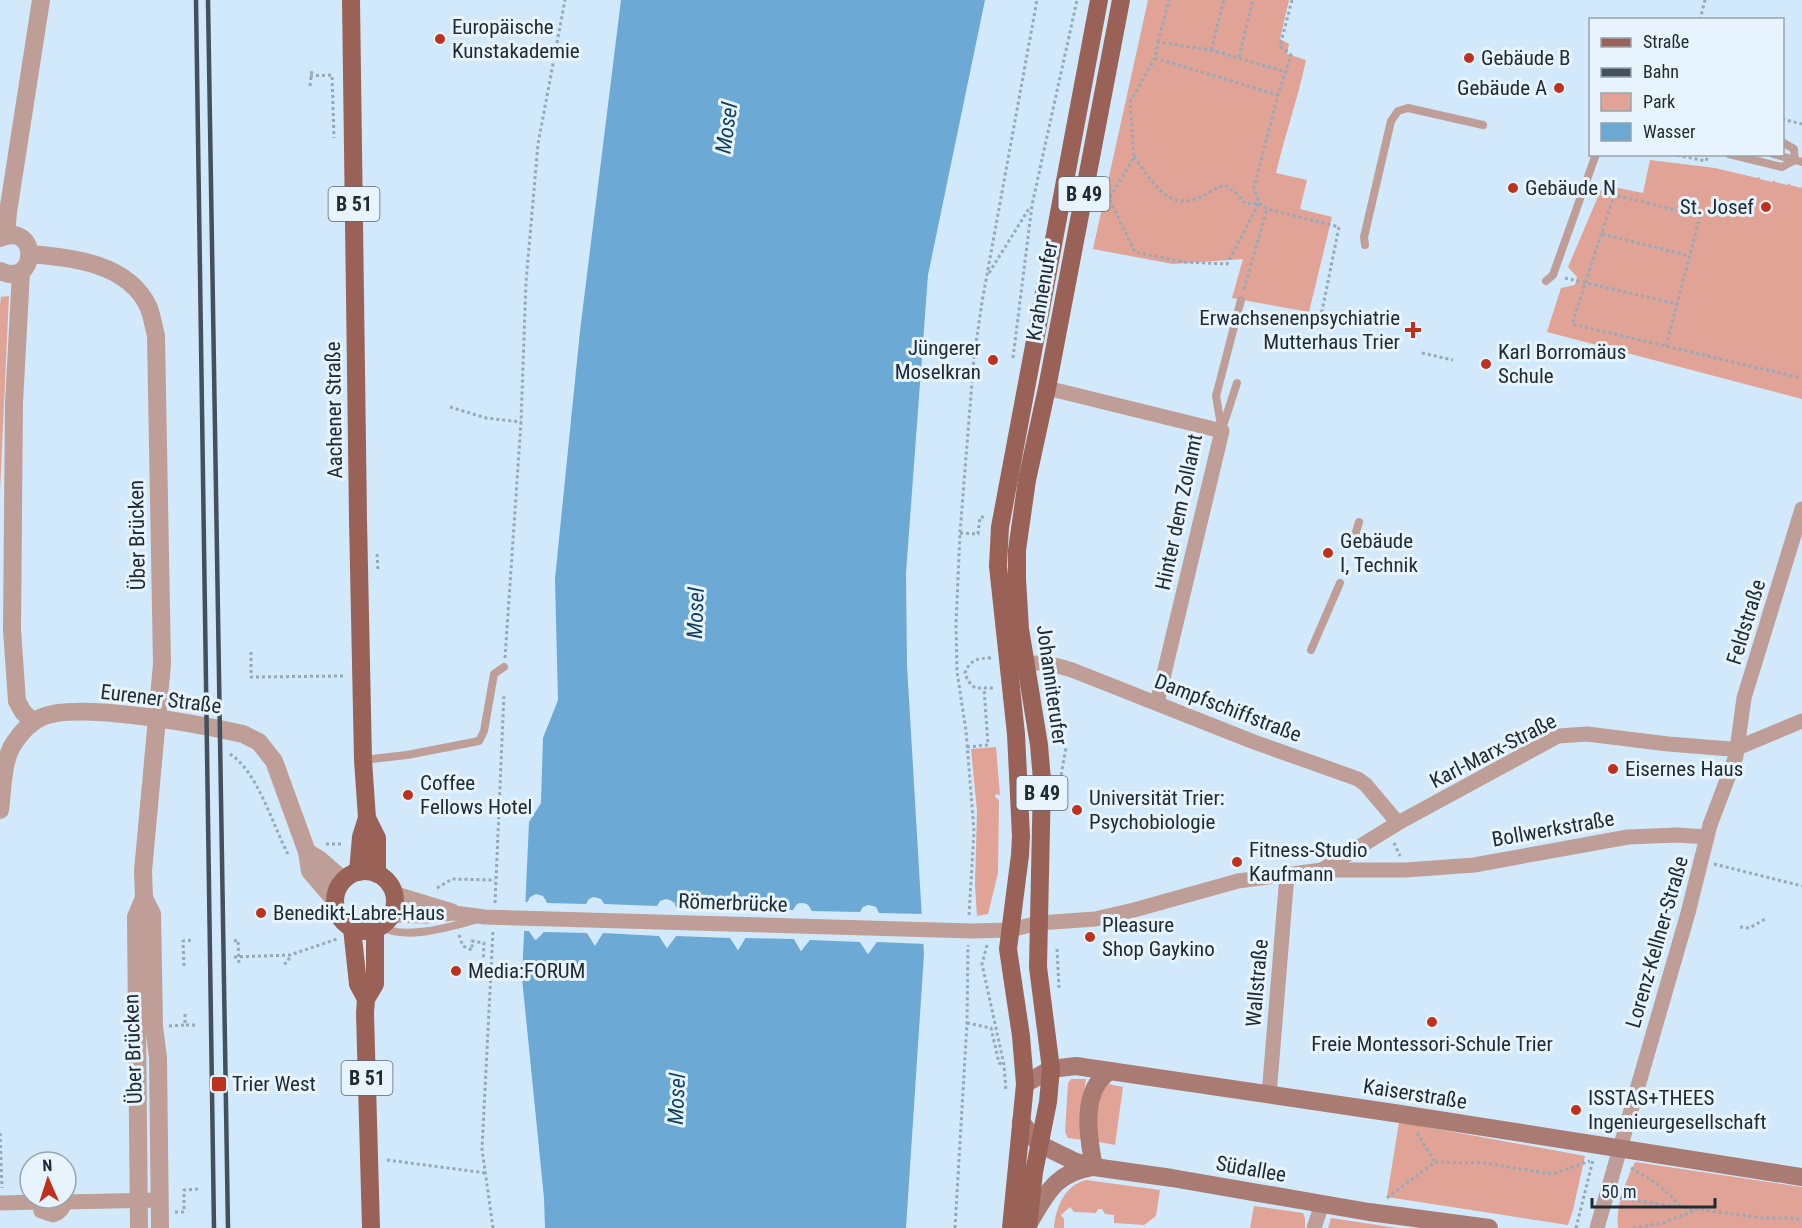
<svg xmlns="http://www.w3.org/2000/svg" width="1802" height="1228" font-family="'Roboto Condensed',sans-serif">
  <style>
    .green { fill: #e1a396 }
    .water { fill: #6ca9d4; fill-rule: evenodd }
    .pier { fill: #d1e9fb; fill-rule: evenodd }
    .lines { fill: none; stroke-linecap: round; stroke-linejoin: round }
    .path { stroke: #95a9b8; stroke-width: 3; stroke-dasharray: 3 3; stroke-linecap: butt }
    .service { stroke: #bf9e97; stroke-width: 8 }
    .minor { stroke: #bf9e97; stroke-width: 15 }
    .tertiary { stroke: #bf9e97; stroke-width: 18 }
    .secondary { stroke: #aa7b72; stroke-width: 18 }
    .primary { stroke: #9a6257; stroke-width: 18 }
    .rail { stroke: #44515c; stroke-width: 4.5 }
    .poi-dot { fill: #be321d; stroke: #e8f4fd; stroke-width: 2 }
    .labels { text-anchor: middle; stroke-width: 6; stroke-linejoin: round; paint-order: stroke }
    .shield { fill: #e8f4fd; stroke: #5c6770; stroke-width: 1.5 }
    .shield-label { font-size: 20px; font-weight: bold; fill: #202b34 }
    .poi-label { font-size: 21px; fill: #202b34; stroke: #e8f4fd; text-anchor: start }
    .street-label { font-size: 21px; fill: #202b34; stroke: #e8f4fd }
    .water-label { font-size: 22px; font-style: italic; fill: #0d3e5c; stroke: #e8f4fd }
  </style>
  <rect width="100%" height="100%" fill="#d1e9fb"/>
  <g class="green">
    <path d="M 1148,0 L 1289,0 L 1280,39 L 1289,44 L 1287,54 L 1306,60 C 1298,98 1285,135 1276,173 L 1307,180 L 1300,209 L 1332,217 L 1309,312 L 1232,298 L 1243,259 L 1173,264 L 1093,249 Z"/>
    <polygon points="1650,160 1715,168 1757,178 1760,177 1760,179 1772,182 1775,180 1775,182 1787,185 1790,183 1790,185 1801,188 1802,186 1802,399 1547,332 1561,288 1575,285 1577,277 1568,267 1603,185 1643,193"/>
    <polygon points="9,296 0,491 0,518 0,305 1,297"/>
    <polygon points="996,747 1000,795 996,794 995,797 999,800 998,873 988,914 977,916 975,885 977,811 971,749"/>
    <polygon points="1071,1079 1086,1079 1084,1093 1084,1140 1068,1138 1065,1132 1068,1083"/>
    <polygon points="1104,1083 1123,1087 1115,1145 1094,1141 1096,1111"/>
    <polygon points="1399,1122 1585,1156 1573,1210 1568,1225 1387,1197"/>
    <path d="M 1635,1162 L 1802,1187 L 1802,1228 L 1618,1228 C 1615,1207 1626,1181 1635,1162 Z"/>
    <path d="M 1086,1180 L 1160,1190 L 1156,1216 L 1144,1225 L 1114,1223 L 1114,1215 L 1105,1214 L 1102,1209 L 1098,1209 L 1096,1213 L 1074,1212 L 1070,1207 L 1061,1215 L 1064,1219 L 1064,1228 L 1054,1228 C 1056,1207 1064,1186 1086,1180 Z"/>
    <polygon points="1254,1206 1303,1213 1305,1218 1305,1228 1250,1228"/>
    <polygon points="1331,1218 1397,1228 1328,1228"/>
  </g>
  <path class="water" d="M 621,0 L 985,0 L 928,275 L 906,573 L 907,665 L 924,954 L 906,1228 L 545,1228 L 544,1198 L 522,978 L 529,822 L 541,803 L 543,738 L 558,700 L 555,579 L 580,331 ZM 534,895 L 545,899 L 547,903 L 543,933 L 536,940 L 529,931 L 529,898 ZM 594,897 L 604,904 L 602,933 L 595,945 L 587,933 L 588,900 ZM 666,899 L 675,903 L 676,936 L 667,948 L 660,937 L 657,906 ZM 737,901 L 746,906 L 745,939 L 738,950 L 731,939 L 730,904 ZM 799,903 L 807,904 C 817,917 810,940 801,951 L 794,939 L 794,909 ZM 868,905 L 876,907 C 882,921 878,943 868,954 L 860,942 L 861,910 Z"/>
  <path class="pier" d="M 536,894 L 543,896 L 547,903 L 586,904 L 589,899 L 594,897 L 601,899 L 604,904 L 657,906 L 660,901 L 666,899 L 672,901 L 676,907 L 728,908 L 733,902 L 737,901 L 743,903 L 747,909 L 793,910 L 797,904 L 804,903 L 809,906 L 812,911 L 860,912 L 863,907 L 868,905 L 876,907 L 879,913 L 924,914 L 926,944 L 877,942 L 868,954 L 860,942 L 810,940 L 801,951 L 794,939 L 745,938 L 738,950 L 730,938 L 676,936 L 667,948 L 659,936 L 603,933 L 595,946 L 587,933 L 543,932 L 535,940 L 529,931 L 521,931 L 522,902 L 527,902 L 531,897 ZM 536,897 L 541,899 L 544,903 L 540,931 L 536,935 L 532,930 L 530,903 ZM 592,900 L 597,900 L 601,905 L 600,933 L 595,940 L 590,932 L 589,904 ZM 666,902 L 670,903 L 673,907 L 673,935 L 667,943 L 663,936 L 660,907 ZM 738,904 L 743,909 L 742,938 L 738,945 L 733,938 L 731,908 L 734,905 ZM 799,906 L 806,907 L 808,911 L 806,940 L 801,946 L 797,939 L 797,910 ZM 866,908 L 874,909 L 875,914 L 874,942 L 869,949 L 863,941 L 864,913 Z"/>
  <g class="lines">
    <g class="path">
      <polyline points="1292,0 1280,46 1291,55 1278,95 1254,187 1259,203 1267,209 1339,227 1321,316 1342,322"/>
      <polyline points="1700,20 1705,0"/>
      <polyline points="1158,42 1169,0"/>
      <polyline points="1211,50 1224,0"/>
      <polyline points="507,51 554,59"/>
      <polyline points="1239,57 1253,0"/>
      <polyline points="1155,58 1278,95"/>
      <polyline points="310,76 332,75 334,138"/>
      <polyline points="310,86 312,69"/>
      <polyline points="1782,119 1802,124"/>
      <polyline points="1671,154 1706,161 1709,154"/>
      <path d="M 1134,157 C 1150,177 1166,210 1195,199 C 1207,196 1214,187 1225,185 L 1236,193 L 1246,204 L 1259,203 L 1227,264 L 1183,262 L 1135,252 L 1109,199 L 1134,157 L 1130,102 L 1155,58 L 1158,42 L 1211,50 L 1286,72"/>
      <polyline points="1602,234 1690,256"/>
      <polyline points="989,273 1030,207"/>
      <polyline points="1565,278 1677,304"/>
      <polyline points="1244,289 1267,209"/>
      <polyline points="1666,346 1700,216 1614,195 1572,324 1801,378"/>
      <polyline points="1422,353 1453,360"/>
      <polyline points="1013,358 1032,205 1077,0"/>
      <polyline points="450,407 486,418 521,422"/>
      <polyline points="960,533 978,534 980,517 985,517"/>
      <polyline points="377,554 378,571"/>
      <polyline points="251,652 251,677 345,676"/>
      <polyline points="505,658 521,422 526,282 538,144 565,0"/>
      <path d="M 991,658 C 977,658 970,660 965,673 L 968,681 L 975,688 L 995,688"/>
      <polyline points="967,747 988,745 984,688"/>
      <path d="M 230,754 C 258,772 272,824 288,854"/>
      <polyline points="1060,781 1066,748"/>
      <polyline points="1394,843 1400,856"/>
      <polyline points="326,844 344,844"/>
      <polyline points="1714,864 1802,886"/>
      <polyline points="437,888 452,879 495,880"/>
      <polyline points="495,903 504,694"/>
      <polyline points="969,915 974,831 966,731 957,672 956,624 960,533 974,357 982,302 1037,0"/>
      <polyline points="1740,927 1749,928 1767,918"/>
      <polyline points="459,935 463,946 472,950 472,941 484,943 483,965 492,967"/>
      <polyline points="234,941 238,940 239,965"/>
      <polyline points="987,945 982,964 1004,1065 1006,1091"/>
      <polyline points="1057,949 1059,988"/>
      <polyline points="234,957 290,955 337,939"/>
      <polyline points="284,964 288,962 290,955"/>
      <polyline points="184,966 183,941 194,940"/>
      <polyline points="185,1014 185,1025 196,1025"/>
      <polyline points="967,1023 991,1028 999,1063 1004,1065"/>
      <polyline points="169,1026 185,1025"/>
      <polyline points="0,1133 2,1188"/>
      <polyline points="1417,1133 1435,1162"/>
      <polyline points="387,1160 486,1173"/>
      <polyline points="1631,1168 1656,1183 1670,1195 1681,1207 1763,1218 1790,1218 1802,1220"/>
      <polyline points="1387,1198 1435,1162 1484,1163 1552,1174 1590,1161"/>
      <polyline points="1620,1198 1679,1207"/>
      <polyline points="175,1212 184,1212 184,1190 199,1189"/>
      <polyline points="493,1228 482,1149 493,931"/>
      <polyline points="955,1228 967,1023 968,945"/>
      <polyline points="1576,1228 1593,1160"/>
      <polyline points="1633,1228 1663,1223 1693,1211"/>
    </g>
    <g class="service">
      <polyline points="1782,142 1794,149 1795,160"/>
      <polyline points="1729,154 1782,167 1795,160"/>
      <polyline points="1773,154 1802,162"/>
      <polyline points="1365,245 1364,237 1391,121 1398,111 1408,108 1483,125"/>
      <polyline points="1546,281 1553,275 1596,154"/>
      <polyline points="1222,429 1237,383"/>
      <polyline points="1222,431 1216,396 1241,300"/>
      <polyline points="1353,542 1359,522"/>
      <polyline points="1311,650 1340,583"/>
      <polyline points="363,760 407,755 479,741 484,731 494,674 504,667"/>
      <path d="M 380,926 C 403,941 450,927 475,920"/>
    </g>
    <g class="minor">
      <polyline points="1047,388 1222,431 1157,703"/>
      <path d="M 1026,664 C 1043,661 1056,665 1072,670 L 1254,742 L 1358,779 L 1366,785 L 1398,823"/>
      <polyline points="1322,870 1398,823 1558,736 1587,734 1668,744 1731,749 1737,748 1802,721"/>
      <polyline points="393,893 452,911"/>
      <polyline points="391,915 426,916 454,913 485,917 972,931 1010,930 1039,923 1095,919 1134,910 1238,881 1322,870 1406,870 1474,865 1628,837 1678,835 1707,837"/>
      <polyline points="1269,1095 1287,875"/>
      <path d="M 38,1198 L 41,1211 L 53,1215 C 61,1212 65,1207 64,1198"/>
      <polyline points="65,1202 159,1200"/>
      <polyline points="0,1203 38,1202"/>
      <polyline points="1314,1228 1322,1204"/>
      <polyline points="1597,1228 1688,913 1710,825 1736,756 1744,698 1802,509"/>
    </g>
    <g class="tertiary">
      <polyline points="6,235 8,212 41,0"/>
      <path d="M 0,238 C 40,221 38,289 0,271"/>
      <path d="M 30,254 C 73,258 129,263 149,308 C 152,317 154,327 156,336 L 162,664 L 143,871 L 144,898 L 152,914 L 154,1026 L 158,1058 L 160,1228"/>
      <polyline points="21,272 14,403 12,630 17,701 23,712 33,722"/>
      <path d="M 0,810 C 3,789 2,761 14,743 C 20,734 29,723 40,718 C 74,700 203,725 243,734 L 259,742 L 274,761 L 307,852 L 310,871 L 335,900"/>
      <polyline points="307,852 320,860 343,880"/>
      <polyline points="139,1228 136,917 144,898"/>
    </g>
    <g class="secondary">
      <polyline points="1025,1084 1051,1069 1076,1066 1394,1113 1802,1177"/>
      <polyline points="1021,1122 1039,1144 1076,1162 1094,1167 1172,1178 1369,1212 1489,1228"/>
      <path d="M 1094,1167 C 1088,1137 1080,1090 1110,1071"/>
      <path d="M 1029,1223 C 1047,1193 1055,1173 1092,1167"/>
    </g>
    <g class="primary">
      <polyline points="351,0 358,519 363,760 367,818 377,838 377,874"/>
      <circle cx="365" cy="901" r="30"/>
      <polyline points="358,872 361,837 367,818"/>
      <polyline points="352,928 358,984 366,999"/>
      <polyline points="371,1228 365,1013 366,999 375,984 375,929"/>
      <polyline points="1011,1228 1025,1084 1021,1036 1008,949 1020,855 1021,836 1016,734 998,566 1000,527 1099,0"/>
      <polyline points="1028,1228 1034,1172 1048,1102 1051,1069 1038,967 1042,780 1039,745 1020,629 1017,579 1017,550 1027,480 1047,388 1121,0"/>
    </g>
    <g class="rail">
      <polyline points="196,0 214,1228"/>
      <polyline points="208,0 228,1228"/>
    </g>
  </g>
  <g class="poi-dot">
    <circle cx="440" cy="39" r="6"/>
    <circle cx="1469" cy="58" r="6"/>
    <circle cx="1559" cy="88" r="6"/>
    <circle cx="1513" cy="188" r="6"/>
    <circle cx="1766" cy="207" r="6"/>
    <path d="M1410 321h6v6h6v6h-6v6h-6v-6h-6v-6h6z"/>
    <circle cx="993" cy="360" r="6"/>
    <circle cx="1486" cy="364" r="6"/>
    <circle cx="1328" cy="553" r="6"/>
    <circle cx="1613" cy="769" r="6"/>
    <circle cx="408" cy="795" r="6"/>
    <circle cx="1077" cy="810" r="6"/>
    <circle cx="1237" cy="862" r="6"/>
    <circle cx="261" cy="913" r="6"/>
    <circle cx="1090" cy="937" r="6"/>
    <circle cx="456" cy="971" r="6"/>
    <circle cx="1432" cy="1022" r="6"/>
    <rect x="211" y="1076" width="16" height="16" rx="3"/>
    <circle cx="1576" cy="1110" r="6"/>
  </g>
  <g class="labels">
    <g class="shield">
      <rect x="1058.5" y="177" width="51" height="34" rx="4.5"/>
      <rect x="328.5" y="187" width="51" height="34" rx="4.5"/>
      <rect x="1016.5" y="776" width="51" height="34" rx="4.5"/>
      <rect x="341.5" y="1061" width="51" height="34" rx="4.5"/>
    </g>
    <g class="shield-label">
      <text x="1084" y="201">B 49</text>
      <text x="354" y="211">B 51</text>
      <text x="1042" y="800">B 49</text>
      <text x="367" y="1085">B 51</text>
    </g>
    <g class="poi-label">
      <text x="452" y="34">Europäische<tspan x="452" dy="24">Kunstakademie</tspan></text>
      <text x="1481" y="65">Gebäude B</text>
      <text x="1547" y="95" text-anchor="end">Gebäude A</text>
      <text x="1525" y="195">Gebäude N</text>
      <text x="1754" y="214" text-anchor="end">St. Josef</text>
      <text x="1400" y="325" text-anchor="end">Erwachsenenpsychiatrie<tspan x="1400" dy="24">Mutterhaus Trier</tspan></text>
      <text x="981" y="355" text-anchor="end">Jüngerer<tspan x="981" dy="24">Moselkran</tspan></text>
      <text x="1498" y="359">Karl Borromäus<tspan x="1498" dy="24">Schule</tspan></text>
      <text x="1340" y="548">Gebäude<tspan x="1340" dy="24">I, Technik</tspan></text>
      <text x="1625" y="776">Eisernes Haus</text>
      <text x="420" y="790">Coffee<tspan x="420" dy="24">Fellows Hotel</tspan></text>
      <text x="1089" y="805">Universität Trier:<tspan x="1089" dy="24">Psychobiologie</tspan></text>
      <text x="1249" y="857">Fitness-Studio<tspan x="1249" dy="24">Kaufmann</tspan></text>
      <text x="273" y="920">Benedikt-Labre-Haus</text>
      <text x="1102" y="932">Pleasure<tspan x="1102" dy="24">Shop Gaykino</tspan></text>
      <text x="468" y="978">Media:FORUM</text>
      <text x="1432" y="1051" text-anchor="middle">Freie Montessori-Schule Trier</text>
      <text x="232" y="1091">Trier West</text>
      <text x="1588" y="1105">ISSTAS+THEES<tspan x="1588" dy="24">Ingenieurgesellschaft</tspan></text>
    </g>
    <g class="street-label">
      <text transform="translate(1042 291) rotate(-80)" y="7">Krahnenufer</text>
      <text transform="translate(334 410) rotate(-91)" y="7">Aachener Straße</text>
      <text transform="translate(1179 512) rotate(-78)" y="7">Hinter dem Zollamt</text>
      <text transform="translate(137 535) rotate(-91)" y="7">Über Brücken</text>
      <text transform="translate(1746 622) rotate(-73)" y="7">Feldstraße</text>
      <text transform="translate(1052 685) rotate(82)" y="7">Johanniterufer</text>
      <text transform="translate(161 699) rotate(7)" y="7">Eurener Straße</text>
      <text transform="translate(1228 708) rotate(21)" y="7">Dampfschiffstraße</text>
      <text transform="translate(1493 751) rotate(-27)" y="7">Karl-Marx-Straße</text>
      <text transform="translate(1553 829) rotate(-10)" y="7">Bollwerkstraße</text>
      <text transform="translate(733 903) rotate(2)" y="7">Römerbrücke</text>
      <text transform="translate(1657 942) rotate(-74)" y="7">Lorenz-Kellner-Straße</text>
      <text transform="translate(1257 983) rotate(-85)" y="7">Wallstraße</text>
      <text transform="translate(133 1049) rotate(-92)" y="7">Über Brücken</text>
      <text transform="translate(1415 1094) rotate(9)" y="7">Kaiserstraße</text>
      <text transform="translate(1251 1169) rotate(10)" y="7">Südallee</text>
    </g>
    <g class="water-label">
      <text transform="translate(726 128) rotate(-82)" y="8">Mosel</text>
      <text transform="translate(695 613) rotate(-88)" y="8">Mosel</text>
      <text transform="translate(676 1099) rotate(-87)" y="8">Mosel</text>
    </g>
  </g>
  <rect x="1589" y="18" width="195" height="138" fill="#e8f4fd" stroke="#98a4ad" stroke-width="1.5"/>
  <rect x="1601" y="38" width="30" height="9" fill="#9a6257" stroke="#98a4ad" stroke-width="1.5"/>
  <text x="1643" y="48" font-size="18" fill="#202b34">Straße</text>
  <rect x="1601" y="68" width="30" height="9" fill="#44515c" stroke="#98a4ad" stroke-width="1.5"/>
  <text x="1643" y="78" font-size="18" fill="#202b34">Bahn</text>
  <rect x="1601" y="93" width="30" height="18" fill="#e1a396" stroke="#98a4ad" stroke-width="1.5"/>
  <text x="1643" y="108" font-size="18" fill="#202b34">Park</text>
  <rect x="1601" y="123" width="30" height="18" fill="#6ca9d4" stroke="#98a4ad" stroke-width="1.5"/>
  <text x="1643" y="138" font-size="18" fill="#202b34">Wasser</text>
  <g transform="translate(48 1180) rotate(357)"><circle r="28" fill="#e8f4fd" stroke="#98a4ad" stroke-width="1.5"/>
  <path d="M0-4.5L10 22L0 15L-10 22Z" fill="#be321d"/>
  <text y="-9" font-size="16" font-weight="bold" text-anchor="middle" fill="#202b34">N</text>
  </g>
  <path d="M1592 1198v9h123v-9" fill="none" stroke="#202b34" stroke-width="3"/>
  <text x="1601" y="1198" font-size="18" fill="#202b34" stroke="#e8f4fd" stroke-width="4.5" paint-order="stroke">50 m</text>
</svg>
